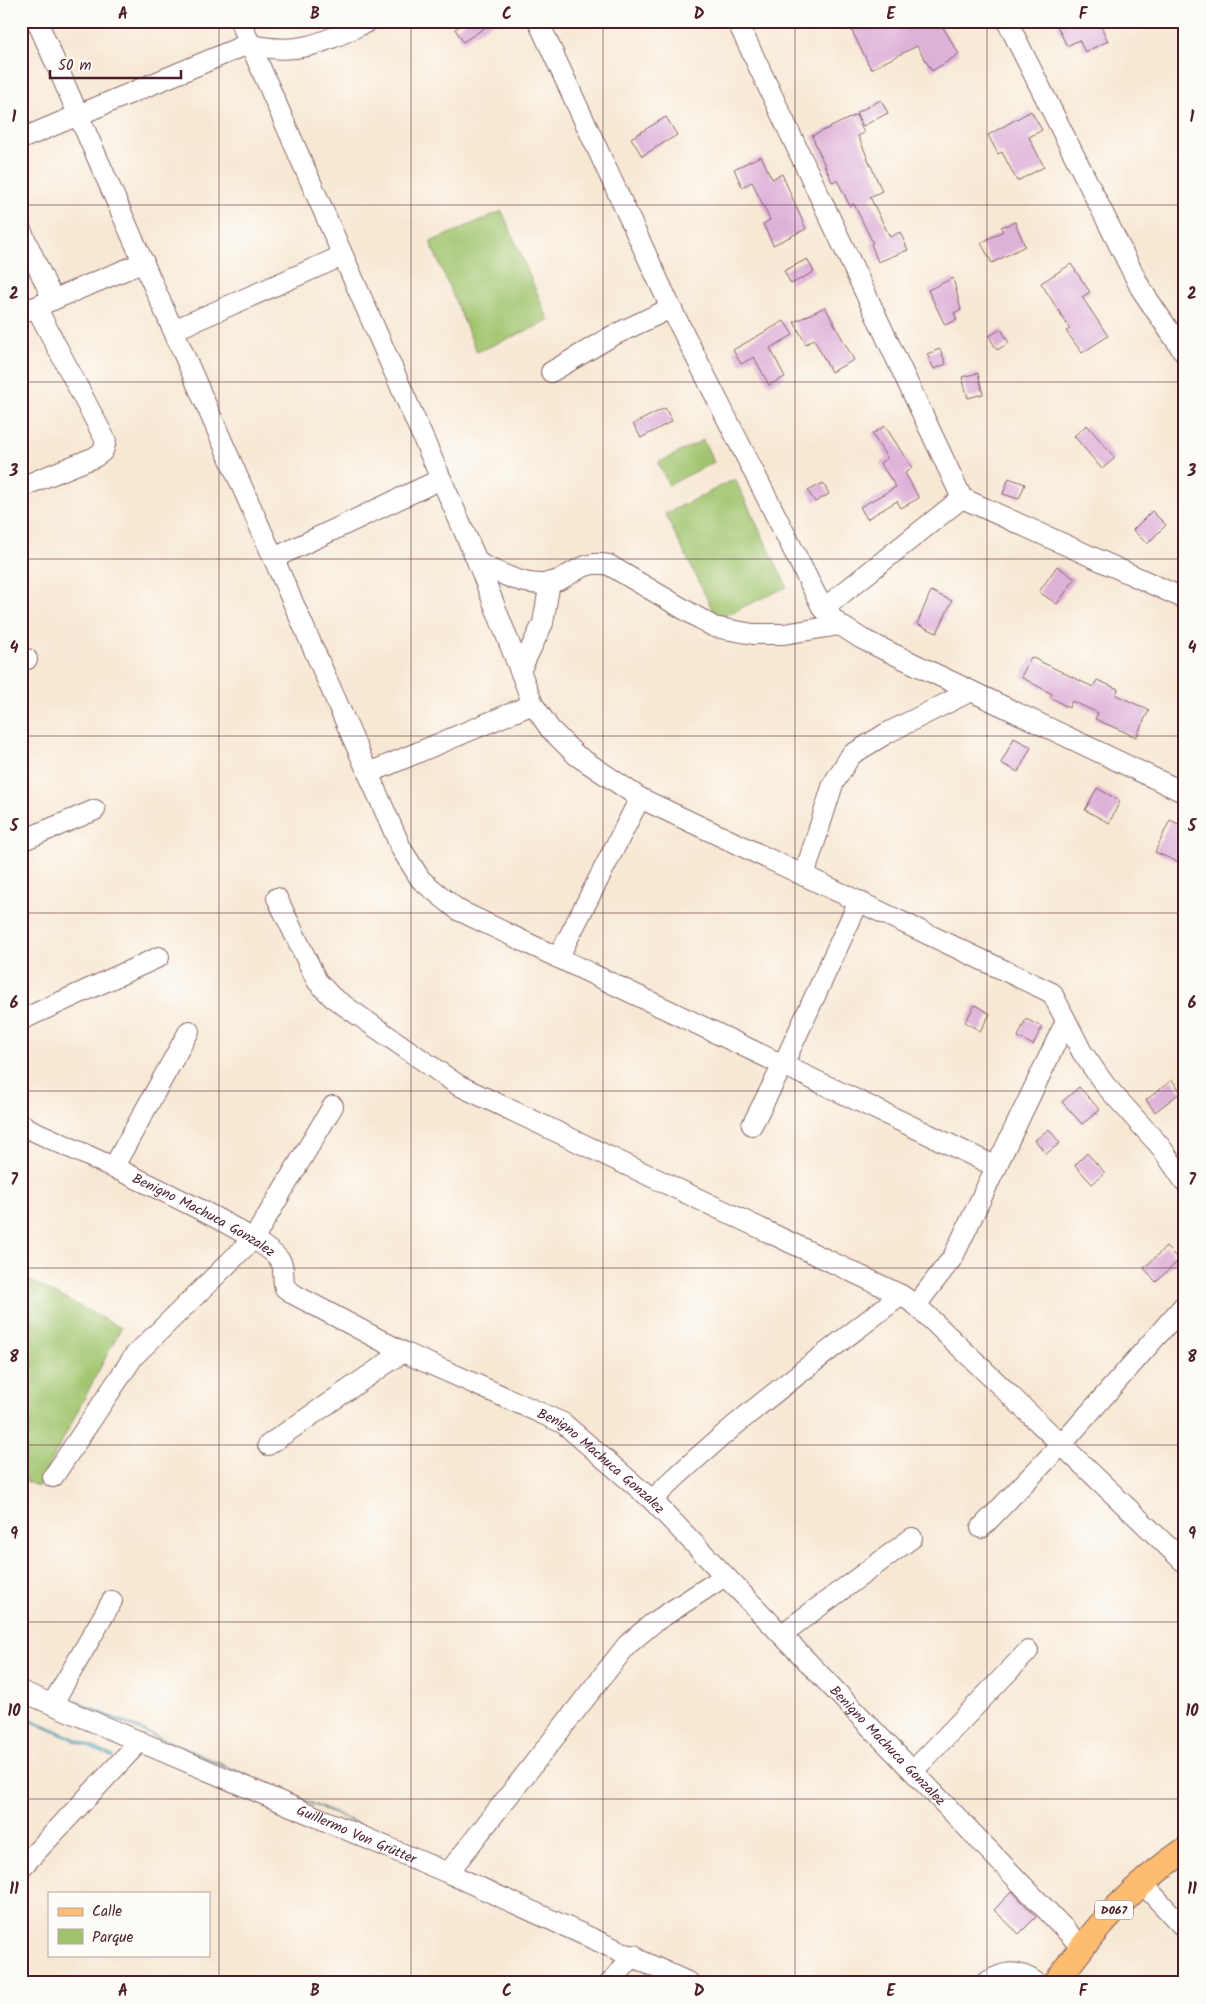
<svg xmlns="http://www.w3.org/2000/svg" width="1206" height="2004" font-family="Kalam,sans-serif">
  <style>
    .green { fill: #a0c46d; stroke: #75724c }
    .water { fill: #62c6e0; stroke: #567286 }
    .building { fill: #deb1d9 }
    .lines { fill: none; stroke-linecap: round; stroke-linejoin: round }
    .minor-casing { stroke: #876566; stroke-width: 22 }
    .major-casing { stroke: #876566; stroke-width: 27 }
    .minor { stroke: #fff; stroke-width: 20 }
    .major { stroke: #febc70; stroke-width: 25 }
    .grid { fill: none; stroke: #4a1f2b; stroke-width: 1; stroke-opacity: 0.55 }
    .labels { text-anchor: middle; stroke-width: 5; stroke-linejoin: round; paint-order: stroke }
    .shield { fill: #fdfcf7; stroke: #806168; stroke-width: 1 }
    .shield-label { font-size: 12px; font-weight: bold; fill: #4a1f2b }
    .street-label { font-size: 14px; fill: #4a1f2b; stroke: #fdfcf7 }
    .neatline { fill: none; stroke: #4a1f2b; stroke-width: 2 }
    .grid-label { font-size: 16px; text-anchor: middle; font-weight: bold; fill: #4a1f2b }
  </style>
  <rect width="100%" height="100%" fill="#fdfcf7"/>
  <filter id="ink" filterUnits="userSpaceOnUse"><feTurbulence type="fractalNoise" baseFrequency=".02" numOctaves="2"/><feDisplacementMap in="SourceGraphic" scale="10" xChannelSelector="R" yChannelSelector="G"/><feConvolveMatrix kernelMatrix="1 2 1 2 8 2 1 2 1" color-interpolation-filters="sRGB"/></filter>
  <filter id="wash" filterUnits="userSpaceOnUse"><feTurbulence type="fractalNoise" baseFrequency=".0096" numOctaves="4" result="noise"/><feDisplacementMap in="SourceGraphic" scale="20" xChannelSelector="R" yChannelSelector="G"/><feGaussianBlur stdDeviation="1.12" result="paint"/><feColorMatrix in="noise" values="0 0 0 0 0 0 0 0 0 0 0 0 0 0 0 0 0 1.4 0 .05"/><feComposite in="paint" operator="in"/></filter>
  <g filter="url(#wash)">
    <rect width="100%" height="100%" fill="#f7e8d4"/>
    <g class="green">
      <polygon points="502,211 549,321 477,352 430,242"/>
      <polygon points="703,440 714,462 669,485 658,463"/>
      <polygon points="735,479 787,587 717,619 665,514"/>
      <polygon points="21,1276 121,1328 38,1487 21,1478"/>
    </g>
    <g class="water">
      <polygon points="67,1697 440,1859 66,1699"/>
      <polygon points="21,1714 114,1756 113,1758 21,1717"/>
    </g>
    <g id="blocks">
      <g class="building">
        <polygon points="468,21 495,21 463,42 455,29"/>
        <polygon points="847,21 939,21 959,54 932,71 917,46 871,69"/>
        <polygon points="1066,21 1098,21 1108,41 1085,52 1079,40 1067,46 1057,26"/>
        <polygon points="881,100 888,113 863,126 856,113"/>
        <polygon points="1031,111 1042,130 1029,137 1044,167 1017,181 1002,152 998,154 988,135"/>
        <polygon points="856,115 864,133 858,136 882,191 870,197 890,237 900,232 908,250 878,262 871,244 873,243 854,204 850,206 837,180 832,182 812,136"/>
        <polygon points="666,117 677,135 642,156 631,138"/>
        <polygon points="761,156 772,179 782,174 806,229 773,245 763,224 770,220 752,182 742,187 734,169"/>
        <polygon points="1015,222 1025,246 992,263 981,243 1003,231 1001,227"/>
        <polygon points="807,259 814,272 791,284 784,271"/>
        <polygon points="1071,264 1090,292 1082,297 1108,336 1082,353 1066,331 1070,329 1041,283"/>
        <polygon points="953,278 961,310 954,313 957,320 945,325 928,290"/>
        <polygon points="825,307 854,360 831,372 814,339 806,344 794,322"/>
        <polygon points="784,321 793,335 770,348 785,377 769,385 754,357 741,364 733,350"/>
        <polygon points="1001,329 1009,343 997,350 989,336"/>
        <polygon points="940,349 946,364 934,369 927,354"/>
        <polygon points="978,373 983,394 968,398 962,377"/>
        <polygon points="665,408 672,421 641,438 633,424"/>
        <polygon points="1087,425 1115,458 1102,469 1074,436"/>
        <polygon points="885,426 912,468 905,473 919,498 901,508 897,501 867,519 860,507 896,487 880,463 887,458 872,434"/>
        <polygon points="1009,478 1025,484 1019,499 1003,494"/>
        <polygon points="823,483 829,494 815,502 808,491"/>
        <polygon points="1152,511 1166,525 1147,544 1133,530"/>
        <polygon points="1057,566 1075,579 1057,604 1039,592"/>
        <polygon points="931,591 952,601 937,633 917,624"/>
        <polygon points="1031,657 1093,687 1097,680 1118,689 1116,695 1149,710 1136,737 1095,719 1098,713 1072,701 1069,708 1050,697 1052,694 1021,677"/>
        <polygon points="1014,738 1031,747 1018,772 1001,763"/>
        <polygon points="1097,788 1120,801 1109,823 1085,810"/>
        <polygon points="1170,820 1185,827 1185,847 1178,862 1155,852"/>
        <polygon points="975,1005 990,1014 980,1031 965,1022"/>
        <polygon points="1026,1019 1042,1027 1033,1045 1018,1037"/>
        <polygon points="1172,1080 1181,1092 1155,1112 1146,1100"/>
        <polygon points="1079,1087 1100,1110 1082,1124 1062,1102"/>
        <polygon points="1049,1129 1060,1143 1046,1154 1035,1140"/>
        <polygon points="1087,1153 1105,1173 1092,1184 1075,1165"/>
        <polygon points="1166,1247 1179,1260 1156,1282 1144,1268"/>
        <polygon points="1012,1891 1036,1917 1019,1934 994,1910"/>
      </g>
    </g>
  </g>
  <g filter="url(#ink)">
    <use href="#blocks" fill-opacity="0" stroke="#876566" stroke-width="1"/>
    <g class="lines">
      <defs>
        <g id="minor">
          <polyline points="37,21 402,850 421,880 458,910 997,1167"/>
          <polyline points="240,21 478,563 533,704 550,729 576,755 640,798 1052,993 1082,1052 1105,1085 1160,1146 1185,1182"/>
          <polyline points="538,21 671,308 823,609 840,625 862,639 1185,793"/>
          <polyline points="737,21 962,498 1185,599"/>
          <polyline points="1007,21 1141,289 1185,354"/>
          <path d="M 21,139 L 248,44 C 299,57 324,42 369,21"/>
          <polyline points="21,230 53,300"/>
          <polyline points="21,313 144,262"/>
          <polyline points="174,330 342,256"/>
          <polyline points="551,372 612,336 671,308"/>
          <polyline points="21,487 95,457 103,451 106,441 36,307"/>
          <polyline points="274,558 441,479"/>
          <path d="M 478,563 C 498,572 521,585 544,584 C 569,582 579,558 609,565 L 714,627 L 753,634 L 784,634 L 840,625"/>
          <polyline points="823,609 962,498"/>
          <polyline points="21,661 27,659"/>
          <polyline points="520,671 543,623 550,582"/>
          <polyline points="369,773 533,704"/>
          <polyline points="21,841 95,810"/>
          <polyline points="804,876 833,784 851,755 887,733 971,691"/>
          <polyline points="277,898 317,981 332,997 458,1085 901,1295 916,1305 1185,1563"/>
          <polyline points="558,958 640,798"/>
          <polyline points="21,1020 159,957"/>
          <path id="s1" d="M 21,1123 L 27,1128 C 66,1146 267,1234 281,1262 C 285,1269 282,1280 285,1288 L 295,1295 L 403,1352 L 563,1423 L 652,1500 L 1081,1946"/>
          <polyline points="752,1125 783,1065 859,901"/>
          <polyline points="113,1168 189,1031"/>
          <polyline points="916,1305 953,1257 1066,1021"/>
          <polyline points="268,1445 403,1352"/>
          <polyline points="53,1477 134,1356 254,1238 333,1106"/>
          <path d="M 652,1500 C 729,1424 816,1361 901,1295"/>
          <polyline points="981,1528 1062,1444 1185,1304"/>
          <polyline points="782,1634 912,1538"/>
          <path id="s2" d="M 21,1691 L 448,1873 L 690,1983"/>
          <polyline points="53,1703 112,1601"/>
          <polyline points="913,1771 1028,1651"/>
          <polyline points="21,1868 140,1741"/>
          <polyline points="448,1873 627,1645 653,1623 725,1576"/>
          <polyline points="1142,1883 1185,1929"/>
          <polyline points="610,1983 634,1955"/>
          <path d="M 985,1983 C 1004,1971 1018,1969 1037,1983"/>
        </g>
        <path id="major" d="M 1056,1983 C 1091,1931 1132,1886 1185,1850"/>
      </defs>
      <use href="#minor" class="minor-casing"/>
      <use href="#major" class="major-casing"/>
      <use href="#minor" class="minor"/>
      <use href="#major" class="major"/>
    </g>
  </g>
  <path class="grid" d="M 219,21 L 219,1983M 411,21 L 411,1983M 603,21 L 603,1983M 795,21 L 795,1983M 987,21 L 987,1983M 21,205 L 1185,205M 21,382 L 1185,382M 21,559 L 1185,559M 21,736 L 1185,736M 21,913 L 1185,913M 21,1091 L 1185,1091M 21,1268 L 1185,1268M 21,1445 L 1185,1445M 21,1622 L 1185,1622M 21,1799 L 1185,1799"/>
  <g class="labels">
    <rect class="shield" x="1095" y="1900.5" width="38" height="19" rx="4"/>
    <g class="shield-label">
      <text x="1114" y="1914">D067</text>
    </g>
    <g class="street-label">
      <text dy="5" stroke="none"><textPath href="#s1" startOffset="205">Benigno Machuca Gonzalez</textPath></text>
      <text dy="5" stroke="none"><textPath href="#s1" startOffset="685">Benigno Machuca Gonzalez</textPath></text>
      <text dy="5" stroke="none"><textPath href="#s1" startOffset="1090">Benigno Machuca Gonzalez</textPath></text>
      <text dy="5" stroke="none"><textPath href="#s2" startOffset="365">Guillermo Von Grütter</textPath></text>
    </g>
  </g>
  <rect width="1206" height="2004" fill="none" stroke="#fdfcf7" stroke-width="55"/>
  <rect x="48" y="1892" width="162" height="65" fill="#fdfcf7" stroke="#b5a4a5"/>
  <rect x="58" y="1908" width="25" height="8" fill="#febc70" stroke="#b5a4a5"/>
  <text x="92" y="1916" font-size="15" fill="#4a1f2b">Calle</text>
  <rect x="58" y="1929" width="25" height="15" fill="#a0c46d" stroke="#b5a4a5"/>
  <text x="92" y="1942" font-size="15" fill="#4a1f2b">Parque</text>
  <path d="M50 70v8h131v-8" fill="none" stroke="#4a1f2b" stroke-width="2.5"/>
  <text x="58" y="70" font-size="15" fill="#4a1f2b" stroke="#fdfcf7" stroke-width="4" paint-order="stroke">50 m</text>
  <rect x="28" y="28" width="1150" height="1948" class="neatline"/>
  <g class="grid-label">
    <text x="123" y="19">A</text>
    <text x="315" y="19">B</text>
    <text x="507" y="19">C</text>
    <text x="699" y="19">D</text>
    <text x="891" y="19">E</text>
    <text x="1083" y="19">F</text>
    <text x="14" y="122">1</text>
    <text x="1192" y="122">1</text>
    <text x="14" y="299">2</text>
    <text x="1192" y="299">2</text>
    <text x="14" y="476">3</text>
    <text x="1192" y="476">3</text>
    <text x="14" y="653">4</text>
    <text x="1192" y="653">4</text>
    <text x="14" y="831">5</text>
    <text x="1192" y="831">5</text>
    <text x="14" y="1008">6</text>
    <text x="1192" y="1008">6</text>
    <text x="14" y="1185">7</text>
    <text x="1192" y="1185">7</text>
    <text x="14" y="1362">8</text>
    <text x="1192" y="1362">8</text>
    <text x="14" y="1539">9</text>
    <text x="1192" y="1539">9</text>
    <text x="14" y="1716">10</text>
    <text x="1192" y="1716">10</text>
    <text x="14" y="1894">11</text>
    <text x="1192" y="1894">11</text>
    <text x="123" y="1996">A</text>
    <text x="315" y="1996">B</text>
    <text x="507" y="1996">C</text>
    <text x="699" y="1996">D</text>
    <text x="891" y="1996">E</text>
    <text x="1083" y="1996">F</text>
  </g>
</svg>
